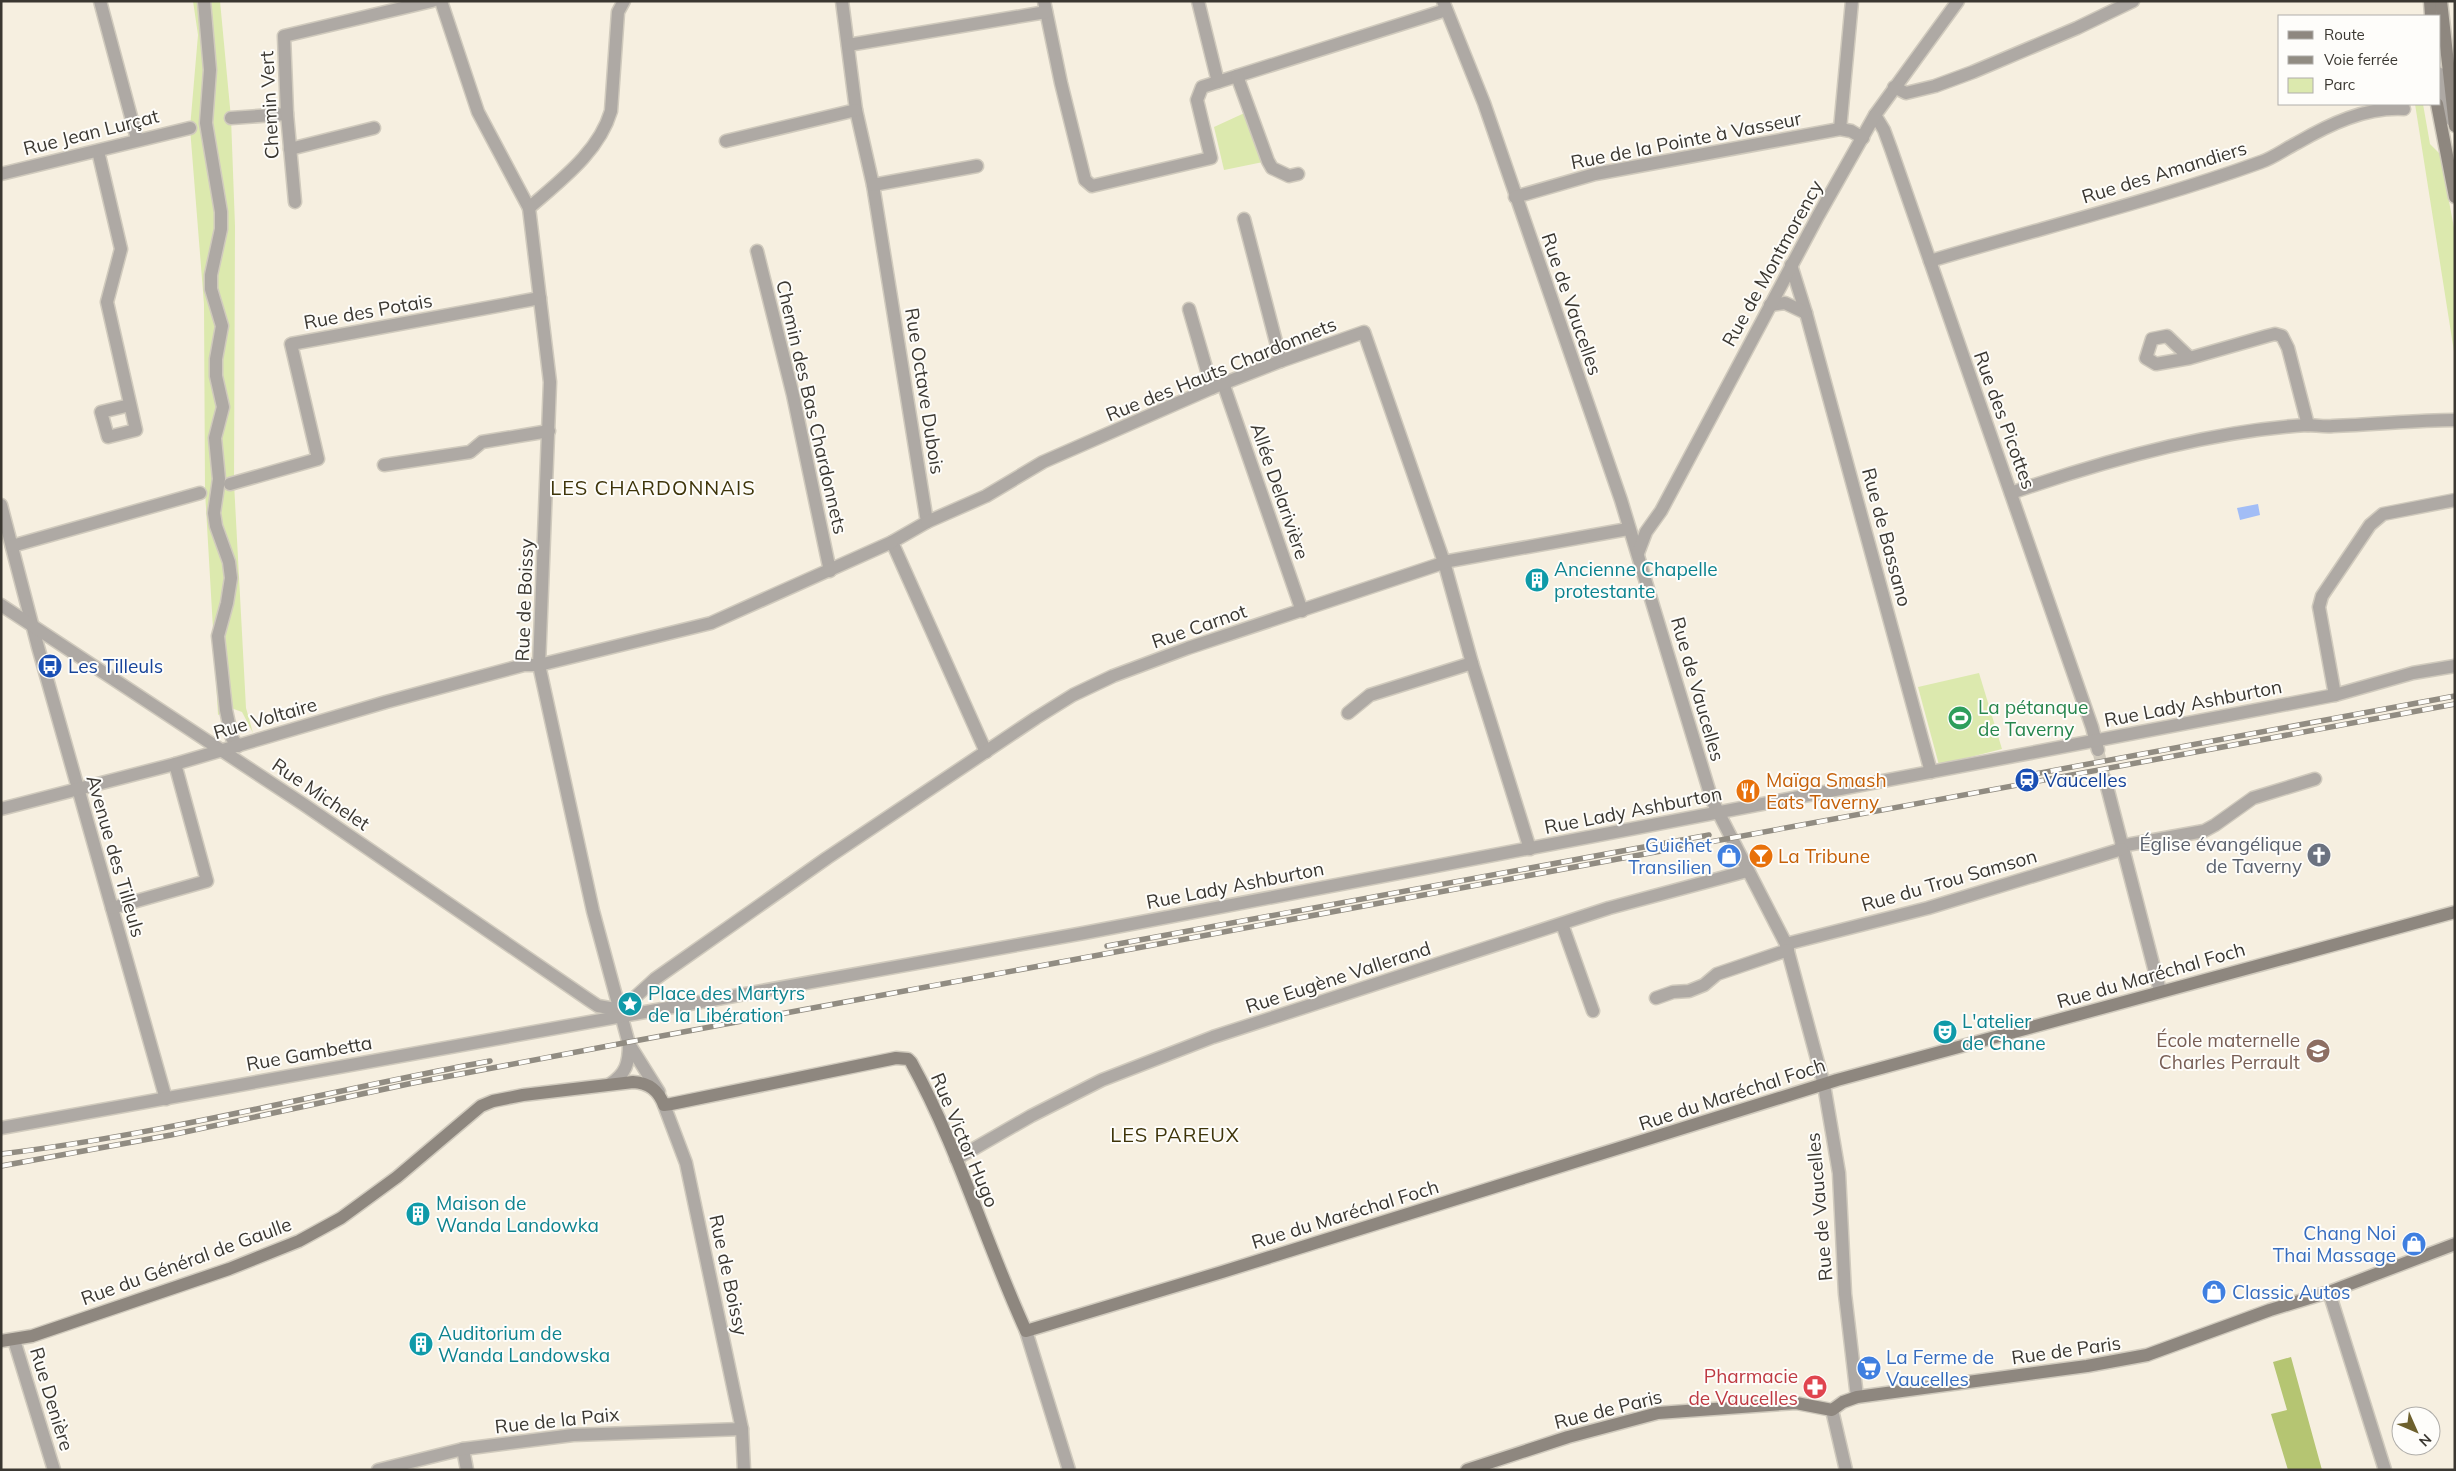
<svg xmlns="http://www.w3.org/2000/svg" width="2456" height="1471" font-family="Mulish,sans-serif">
  <style>
    .green { fill: #dce9ae }
    .forest { fill: #b5c572 }
    .water { fill: #a2bdf6 }
    .lines { fill: none; stroke-linecap: round; stroke-linejoin: round }
    .street-tunnel { stroke: #d0cabd; stroke-width: 12; stroke-dasharray: 12 6; stroke-linecap: butt }
    .street-casing { stroke: #d0cabd; stroke-width: 15 }
    .secondary-casing { stroke: #d0cabd; stroke-width: 15 }
    .street { stroke: #aea9a4; stroke-width: 12 }
    .secondary { stroke: #8e877f; stroke-width: 12 }
    .rail-casing { stroke: #918c82; stroke-width: 5.5 }
    .rail { stroke: #fefdfa; stroke-width: 4; stroke-dasharray: 11; stroke-linecap: butt }
    .labels { text-anchor: middle; stroke-width: 4; stroke-linejoin: round; paint-order: stroke }
    .street-label { font-size: 19px; fill: #3a3731; stroke: #fefdfa }
    .culture-label { font-size: 19px; fill: #0d838f; stroke: #fefdfa; text-anchor: start }
    .transit-label { font-size: 19px; fill: #164399; stroke: #fefdfa; text-anchor: start }
    .leisure-label { font-size: 19px; fill: #27864d; stroke: #fefdfa; text-anchor: start }
    .food-label { font-size: 19px; fill: #c56008; stroke: #fefdfa; text-anchor: start }
    .worship-label { font-size: 19px; fill: #5b616d; stroke: #fefdfa; text-anchor: end }
    .shop-label { font-size: 19px; fill: #366cbe; stroke: #fefdfa; text-anchor: end }
    .education-label { font-size: 19px; fill: #785e54; stroke: #fefdfa; text-anchor: end }
    .health-label { font-size: 19px; fill: #be3a42; stroke: #fefdfa; text-anchor: end }
    .neighbourhood-label { font-size: 20px; letter-spacing: 1px; fill: #3e3409; stroke: #fefdfa }
  </style>
  <rect width="100%" height="100%" fill="#f6efe0"/>
  <g class="green">
    <polygon points="193,1 220,1 231,118 235,226 234,483 246,708 253,733 242,712 231,708 218,715 205,491 204,304 190,128 198,35"/>
    <polygon points="2415,104 2423,104 2430,144 2440,154 2455,233 2455,358"/>
    <polygon points="1251,110 1268,161 1224,170 1214,127"/>
    <polygon points="1979,673 2002,749 1939,765 1918,687"/>
  </g>
  <polygon class="forest" points="2291,1357 2322,1470 2288,1470 2271,1414 2287,1410 2273,1362"/>
  <polygon class="water" points="2258,504 2260,515 2240,520 2237,508"/>
  <g class="lines">
    <polyline class="street-tunnel" points="2098,750 2105,779"/>
    <defs>
      <g id="street">
        <polyline points="100,1 137,139"/>
        <polyline points="204,1 210,70 206,123 221,212 221,229 211,275 211,289 222,326 216,359 216,376 223,407 215,438 219,479 214,513 216,526 229,562 231,578 227,603 218,636 226,710 232,738 238,746"/>
        <path d="M 441,1 L 478,112 L 529,208 L 550,382 L 539,665 L 593,911 L 629,1044 C 629,1063 626,1074 610,1084"/>
        <polyline points="842,1 856,110 873,185 927,522 892,542 986,752"/>
        <polyline points="1044,1 1061,83 1085,180 1092,186 1211,158 1197,100 1202,87 1446,10"/>
        <polyline points="1198,1 1218,82"/>
        <polyline points="1443,1 1484,103 1621,500 1712,800 1786,944 1824,1085 1839,1173 1845,1294 1857,1397"/>
        <polyline points="848,45 1046,12"/>
        <polyline points="2440,74 2447,115 2455,123"/>
        <polyline points="1237,76 1268,161 1272,168 1289,176 1298,174"/>
        <polyline points="1894,87 1906,93 1935,86 1973,72 2077,28 2133,1"/>
        <polyline points="1875,115 1884,130 1891,149 2092,727 2098,750"/>
        <polyline points="231,118 287,114"/>
        <polyline points="1840,129 1852,1"/>
        <polyline points="726,141 856,110"/>
        <polyline points="290,149 374,128"/>
        <polyline points="98,151 121,249 107,302 136,430 108,437 101,412 130,405"/>
        <polyline points="1,174 190,128"/>
        <polyline points="873,185 977,166"/>
        <polyline points="1515,197 1595,174 1840,129 1851,131 1863,138"/>
        <polyline points="295,202 287,114 284,36 432,1"/>
        <path d="M 529,208 C 561,180 599,152 611,111 L 618,12 L 624,1"/>
        <polyline points="1244,219 1281,361"/>
        <polyline points="757,251 793,395 830,571"/>
        <path d="M 1930,261 C 2040,228 2153,201 2261,162 C 2273,158 2285,149 2297,143 C 2330,124 2365,107 2404,109"/>
        <polyline points="1791,265 1806,313 1931,772"/>
        <polyline points="1770,305 1785,303 1806,313"/>
        <polyline points="1189,309 1212,388"/>
        <polyline points="2190,358 2167,336 2152,339 2146,358 2156,364 2190,358 2267,336 2275,334 2282,336 2288,348 2308,425"/>
        <polyline points="1223,383 1302,611"/>
        <polyline points="384,465 470,452 482,442 549,431"/>
        <polyline points="230,484 318,459 291,344 540,298"/>
        <path d="M 2011,493 C 2103,461 2208,431 2307,425 C 2315,425 2324,427 2333,426 C 2374,425 2414,420 2455,420"/>
        <polyline points="1,505 38,647 166,1099"/>
        <polyline points="927,522 986,496 1043,462 1212,388 1281,361 1364,332 1444,562 1472,663 1530,849"/>
        <polyline points="12,546 200,493"/>
        <polyline points="1638,553 1646,532 1661,511 1818,216 1875,115 1958,1"/>
        <polyline points="1,605 303,804 589,1000 598,1006 621,1010"/>
        <polyline points="2335,695 2319,607 2322,596 2370,525 2383,514 2455,500"/>
        <polyline points="1348,713 1370,695 1472,663"/>
        <polyline points="2105,779 2160,991"/>
        <polyline points="1,809 175,764 386,702 524,665 539,665 711,623 892,542"/>
        <polyline points="2121,846 2204,831 2215,825 2253,798 2315,779"/>
        <polyline points="112,908 207,881 175,764"/>
        <polyline points="1562,924 1593,1011"/>
        <polyline points="1786,944 1928,908 2122,849"/>
        <polyline points="1656,998 1673,992 1689,991 1704,985 1717,974 1788,950"/>
        <polyline points="621,1010 655,979 827,858 1036,718 1073,695 1113,676 1188,648 1449,561 1628,529"/>
        <polyline points="629,1044 659,1092"/>
        <polyline points="664,1105 686,1163 742,1429 744,1470"/>
        <polyline points="1,1128 1084,933 2335,695 2413,673 2455,666"/>
        <polyline points="956,1159 1031,1116 1102,1080 1213,1037 1609,908 1747,871"/>
        <polyline points="2329,1292 2385,1470"/>
        <polyline points="1026,1331 1069,1470"/>
        <polyline points="14,1340 54,1470"/>
        <polyline points="1832,1410 1846,1470"/>
        <polyline points="463,1449 467,1470"/>
        <polyline points="378,1470 463,1449 573,1435 742,1429"/>
      </g>
      <g id="secondary">
        <polyline points="2430,1 2431,16"/>
        <polyline points="2441,1 2455,126"/>
        <polyline points="2437,104 2455,197"/>
        <path d="M 1,1341 L 32,1336 L 229,1269 L 299,1241 L 341,1218 L 397,1177 L 481,1106 L 493,1101 L 523,1095 L 633,1082 C 649,1083 658,1090 664,1105 L 671,1104 L 896,1058 L 908,1059 L 911,1062 C 958,1147 985,1242 1026,1331 L 1222,1272 L 1837,1080 L 2455,912"/>
        <polyline points="1467,1470 1568,1437 1658,1413 1796,1403 1832,1410 1843,1402 1857,1397 2087,1366 2147,1355 2270,1310 2329,1292 2455,1244"/>
      </g>
    </defs>
    <use href="#street" class="street-casing"/>
    <use href="#secondary" class="secondary-casing"/>
    <use href="#street" class="street"/>
    <use href="#secondary" class="secondary"/>
    <defs>
      <g id="rail">
        <polyline points="2029,775 2455,696"/>
        <polyline points="1107,946 1709,835"/>
        <path d="M 1,1154 C 166,1134 327,1091 490,1061"/>
        <polyline points="1,1166 171,1135 413,1083 629,1042 2455,704"/>
      </g>
    </defs>
    <use href="#rail" class="rail-casing"/>
    <use href="#rail" class="rail"/>
  </g>
  <defs>
    <symbol id="building-disc" viewBox="-11 -11 22 22"><circle r="9.5" fill="#0f9aa8" stroke="#fefdfa"/><path d="M-4-6H4V6H1V3H-1V6H-4ZM-2.5-4.3h1.7v1.8h-1.7ZM.8-4.3h1.7v1.8H.8ZM-2.5-1h1.7V.8h-1.7ZM.8-1h1.7V.8H.8Z" fill="#fff"/></symbol>
    <symbol id="bus-disc" viewBox="-11 -11 22 22"><circle r="9.5" fill="#1a4fb4" stroke="#fefdfa"/><path d="M-5-6H5V4H4V6H2V4H-2V6H-4V4H-5ZM-3.5-4V0h7V-4ZM-3.5 1.2v1.5H-2V1.2ZM2 1.2v1.5H3.5V1.2Z" fill="#fff"/></symbol>
    <symbol id="stadium-disc" viewBox="-11 -11 22 22"><circle r="9.5" fill="#2e9e5b" stroke="#fefdfa"/><path d="M0-5a6.5 5 0 1 0 0 10a6.5 5 0 1 0 0-10ZM-3.5-1.8h7v3.6h-7Z" fill="#fff"/></symbol>
    <symbol id="station-disc" viewBox="-11 -11 22 22"><circle r="9.5" fill="#1a4fb4" stroke="#fefdfa"/><path d="M-3-6H3Q5-6 5-4V2Q5 4 3 4L4.5 6H3L1.5 4h-3L-3 6H-4.5L-3 4Q-5 4-5 2V-4Q-5-6-3-6ZM-3.5-4v3h7v-3ZM-3.5 1v1.5H-2V1ZM2 1v1.5H3.5V1Z" fill="#fff"/></symbol>
    <symbol id="restaurant-disc" viewBox="-11 -11 22 22"><circle r="9.5" fill="#e8710a" stroke="#fefdfa"/><path d="M-5-6h1v4h1v-4h1v4h1v-4h1v5L-1.5 .5V6h-2V.5L-5-1ZM5-6V6H3V1.5H1.5Q1.5-4 5-6Z" fill="#fff"/></symbol>
    <symbol id="church-disc" viewBox="-11 -11 22 22"><circle r="9.5" fill="#6b7280" stroke="#fefdfa"/><path d="M-1.2-6h2.4v3.5h3.3v2.4h-3.3V6h-2.4V-.1h-3.3v-2.4h3.3Z" fill="#fff"/></symbol>
    <symbol id="shop-disc" viewBox="-11 -11 22 22"><circle r="9.5" fill="#3f7fe0" stroke="#fefdfa"/><path d="M-5-2.5h2.3a2.7 3.5 0 0 1 5.4 0H5L5.5 6h-11ZM-1.5-2.5h3a1.5 2.3 0 0 0-3 0Z" fill="#fff"/></symbol>
    <symbol id="bar-disc" viewBox="-11 -11 22 22"><circle r="9.5" fill="#e8710a" stroke="#fefdfa"/><path d="M-6-5H6L.8 .8V4.5H3.5V6h-7V4.5H-.8V.8Z" fill="#fff"/></symbol>
    <symbol id="sight-disc" viewBox="-11 -11 22 22"><circle r="9.5" fill="#0f9aa8" stroke="#fefdfa"/><path d="M0-6L1.8-2.2L6-1.7L2.9 1.2L3.7 5.4L0 3.3L-3.7 5.4L-2.9 1.2L-6-1.7L-1.8-2.2Z" fill="#fff"/></symbol>
    <symbol id="theatre-disc" viewBox="-11 -11 22 22"><circle r="9.5" fill="#0f9aa8" stroke="#fefdfa"/><path d="M-5-5.5Q0-4 5-5.5V0Q5 5 0 6Q-5 5-5 0ZM-3.3-2.5H-1v1.5H-3.3ZM1-2.5H3.3v1.5H1ZM-2.8 1Q0 5.5 2.8 1Z" fill="#fff"/></symbol>
    <symbol id="school-disc" viewBox="-11 -11 22 22"><circle r="9.5" fill="#8d6e63" stroke="#fefdfa"/><path d="M0-5L7-2L0 1L-7-2ZM-4 1L0 2.5L4 1V4Q0 6-4 4Z" fill="#fff"/></symbol>
    <symbol id="supermarket-disc" viewBox="-11 -11 22 22"><circle r="9.5" fill="#3f7fe0" stroke="#fefdfa"/><path d="M-6-5.5h2.5l.6 2H6L4.5 2H-2.5L-4.4-4H-6ZM-1.5 3.2a1.3 1.3 0 1 0 .1 0ZM3 3.2a1.3 1.3 0 1 0 .1 0Z" fill="#fff"/></symbol>
    <symbol id="pharmacy-disc" viewBox="-11 -11 22 22"><circle r="9.5" fill="#e0444e" stroke="#fefdfa"/><path d="M-2-6h4v4h4v4h-4v4h-4v-4h-4v-4h4Z" fill="#fff"/></symbol>
  </defs>
  <g fill-rule="evenodd">
    <use href="#building-disc" x="1523" y="566" width="28" height="28"/>
    <use href="#bus-disc" x="36" y="652" width="28" height="28"/>
    <use href="#stadium-disc" x="1946" y="704" width="28" height="28"/>
    <use href="#station-disc" x="2013" y="766" width="28" height="28"/>
    <use href="#restaurant-disc" x="1734" y="777" width="28" height="28"/>
    <use href="#church-disc" x="2305" y="841" width="28" height="28"/>
    <use href="#shop-disc" x="1715" y="842" width="28" height="28"/>
    <use href="#bar-disc" x="1747" y="842" width="28" height="28"/>
    <use href="#sight-disc" x="616" y="990" width="28" height="28"/>
    <use href="#theatre-disc" x="1931" y="1018" width="28" height="28"/>
    <use href="#school-disc" x="2304" y="1037" width="28" height="28"/>
    <use href="#building-disc" x="404" y="1200" width="28" height="28"/>
    <use href="#shop-disc" x="2400" y="1230" width="28" height="28"/>
    <use href="#shop-disc" x="2200" y="1278" width="28" height="28"/>
    <use href="#building-disc" x="407" y="1330" width="28" height="28"/>
    <use href="#supermarket-disc" x="1855" y="1354" width="28" height="28"/>
    <use href="#pharmacy-disc" x="1801" y="1373" width="28" height="28"/>
  </g>
  <g class="labels">
    <g class="street-label">
      <text transform="translate(269 105) rotate(-93)" y="7">Chemin Vert</text>
      <text transform="translate(91 132) rotate(-14)" y="7">Rue Jean Lurçat</text>
      <text transform="translate(1686 140) rotate(-11)" y="7">Rue de la Pointe à Vasseur</text>
      <text transform="translate(2164 172) rotate(-17)" y="7">Rue des Amandiers</text>
      <text transform="translate(1772 263) rotate(-61)" y="7">Rue de Montmorency</text>
      <text transform="translate(1572 304) rotate(71)" y="7">Rue de Vaucelles</text>
      <text transform="translate(368 311) rotate(-10)" y="7">Rue des Potais</text>
      <text transform="translate(1221 369) rotate(-22)" y="7">Rue des Hauts Chardonnets</text>
      <text transform="translate(925 391) rotate(81)" y="7">Rue Octave Dubois</text>
      <text transform="translate(812 407) rotate(77)" y="7">Chemin des Bas Chardonnets</text>
      <text transform="translate(2005 420) rotate(70)" y="7">Rue des Picottes</text>
      <text transform="translate(1280 491) rotate(71)" y="7">Allée Delarivière</text>
      <text transform="translate(1887 537) rotate(75)" y="7">Rue de Bassano</text>
      <text transform="translate(524 600) rotate(-88)" y="7">Rue de Boissy</text>
      <text transform="translate(1199 626) rotate(-19)" y="7">Rue Carnot</text>
      <text transform="translate(1698 689) rotate(74)" y="7">Rue de Vaucelles</text>
      <text transform="translate(2193 703) rotate(-11)" y="7">Rue Lady Ashburton</text>
      <text transform="translate(265 718) rotate(-16)" y="7">Rue Voltaire</text>
      <text transform="translate(321 794) rotate(34)" y="7">Rue Michelet</text>
      <text transform="translate(1633 810) rotate(-11)" y="7">Rue Lady Ashburton</text>
      <text transform="translate(116 856) rotate(74)" y="7">Avenue des Tilleuls</text>
      <text transform="translate(1949 880) rotate(-16)" y="7">Rue du Trou Samson</text>
      <text transform="translate(1235 885) rotate(-11)" y="7">Rue Lady Ashburton</text>
      <text transform="translate(2151 975) rotate(-16)" y="7">Rue du Maréchal Foch</text>
      <text transform="translate(1338 977) rotate(-18)" y="7">Rue Eugène Vallerand</text>
      <text transform="translate(309 1053) rotate(-10)" y="7">Rue Gambetta</text>
      <text transform="translate(1732 1094) rotate(-18)" y="7">Rue du Maréchal Foch</text>
      <text transform="translate(965 1140) rotate(67)" y="7">Rue Victor Hugo</text>
      <text transform="translate(1819 1207) rotate(-95)" y="7">Rue de Vaucelles</text>
      <text transform="translate(1345 1214) rotate(-17)" y="7">Rue du Maréchal Foch</text>
      <text transform="translate(186 1261) rotate(-20)" y="7">Rue du Général de Gaulle</text>
      <text transform="translate(729 1275) rotate(78)" y="7">Rue de Boissy</text>
      <text transform="translate(2066 1350) rotate(-8)" y="7">Rue de Paris</text>
      <text transform="translate(52 1399) rotate(73)" y="7">Rue Denière</text>
      <text transform="translate(1608 1409) rotate(-14)" y="7">Rue de Paris</text>
      <text transform="translate(557 1420) rotate(-6)" y="7">Rue de la Paix</text>
    </g>
    <g class="culture-label">
      <text x="1554" y="576">Ancienne Chapelle<tspan x="1554" dy="22">protestante</tspan></text>
      <text x="648" y="1000">Place des Martyrs<tspan x="648" dy="22">de la Libération</tspan></text>
      <text x="1962" y="1028">L'atelier<tspan x="1962" dy="22">de Chane</tspan></text>
      <text x="436" y="1210">Maison de<tspan x="436" dy="22">Wanda Landowka</tspan></text>
      <text x="438" y="1340">Auditorium de<tspan x="438" dy="22">Wanda Landowska</tspan></text>
    </g>
    <g class="transit-label">
      <text x="68" y="673">Les Tilleuls</text>
      <text x="2044" y="787">Vaucelles</text>
    </g>
    <g class="leisure-label">
      <text x="1978" y="714">La pétanque<tspan x="1978" dy="22">de Taverny</tspan></text>
    </g>
    <g class="food-label">
      <text x="1766" y="787">Maïga Smash<tspan x="1766" dy="22">Eats Taverny</tspan></text>
      <text x="1778" y="863">La Tribune</text>
    </g>
    <g class="worship-label">
      <text x="2302" y="851">Église évangélique<tspan x="2302" dy="22">de Taverny</tspan></text>
    </g>
    <g class="shop-label">
      <text x="1712" y="852">Guichet<tspan x="1712" dy="22">Transilien</tspan></text>
      <text x="2396" y="1240">Chang Noi<tspan x="2396" dy="22">Thai Massage</tspan></text>
      <text x="2232" y="1299" text-anchor="start">Classic Autos</text>
      <text x="1886" y="1364" text-anchor="start">La Ferme de<tspan x="1886" dy="22">Vaucelles</tspan></text>
    </g>
    <g class="education-label">
      <text x="2300" y="1047">École maternelle<tspan x="2300" dy="22">Charles Perrault</tspan></text>
    </g>
    <g class="health-label">
      <text x="1798" y="1383">Pharmacie<tspan x="1798" dy="22">de Vaucelles</tspan></text>
    </g>
    <g class="neighbourhood-label">
      <text x="653" y="495">LES CHARDONNAIS</text>
      <text x="1175" y="1142">LES PAREUX</text>
    </g>
  </g>
  <rect width="2456" height="1471" fill="none" stroke="#3a3731" stroke-width="5"/>
  <rect x="2278" y="15" width="162" height="90" fill="#fefdfa" stroke="#b0aeaa"/>
  <rect x="2288" y="31" width="25" height="8" fill="#8e877f" stroke="#b0aeaa"/>
  <text x="2324" y="40" font-size="15" fill="#3a3731">Route</text>
  <rect x="2288" y="56" width="25" height="8" fill="#918c82" stroke="#b0aeaa"/>
  <text x="2324" y="65" font-size="15" fill="#3a3731">Voie ferrée</text>
  <rect x="2288" y="78" width="25" height="15" fill="#dce9ae" stroke="#b0aeaa"/>
  <text x="2324" y="90" font-size="15" fill="#3a3731">Parc</text>
  <g transform="translate(2416 1431) rotate(135)"><circle r="24" fill="#fefdfa" stroke="#b0aeaa"/>
  <path d="M0-4L9 19L0 12L-9 19Z" fill="#6d602d"/>
  <text y="-8" font-size="14" font-weight="bold" text-anchor="middle" fill="#3a3731">N</text>
  </g>
</svg>
